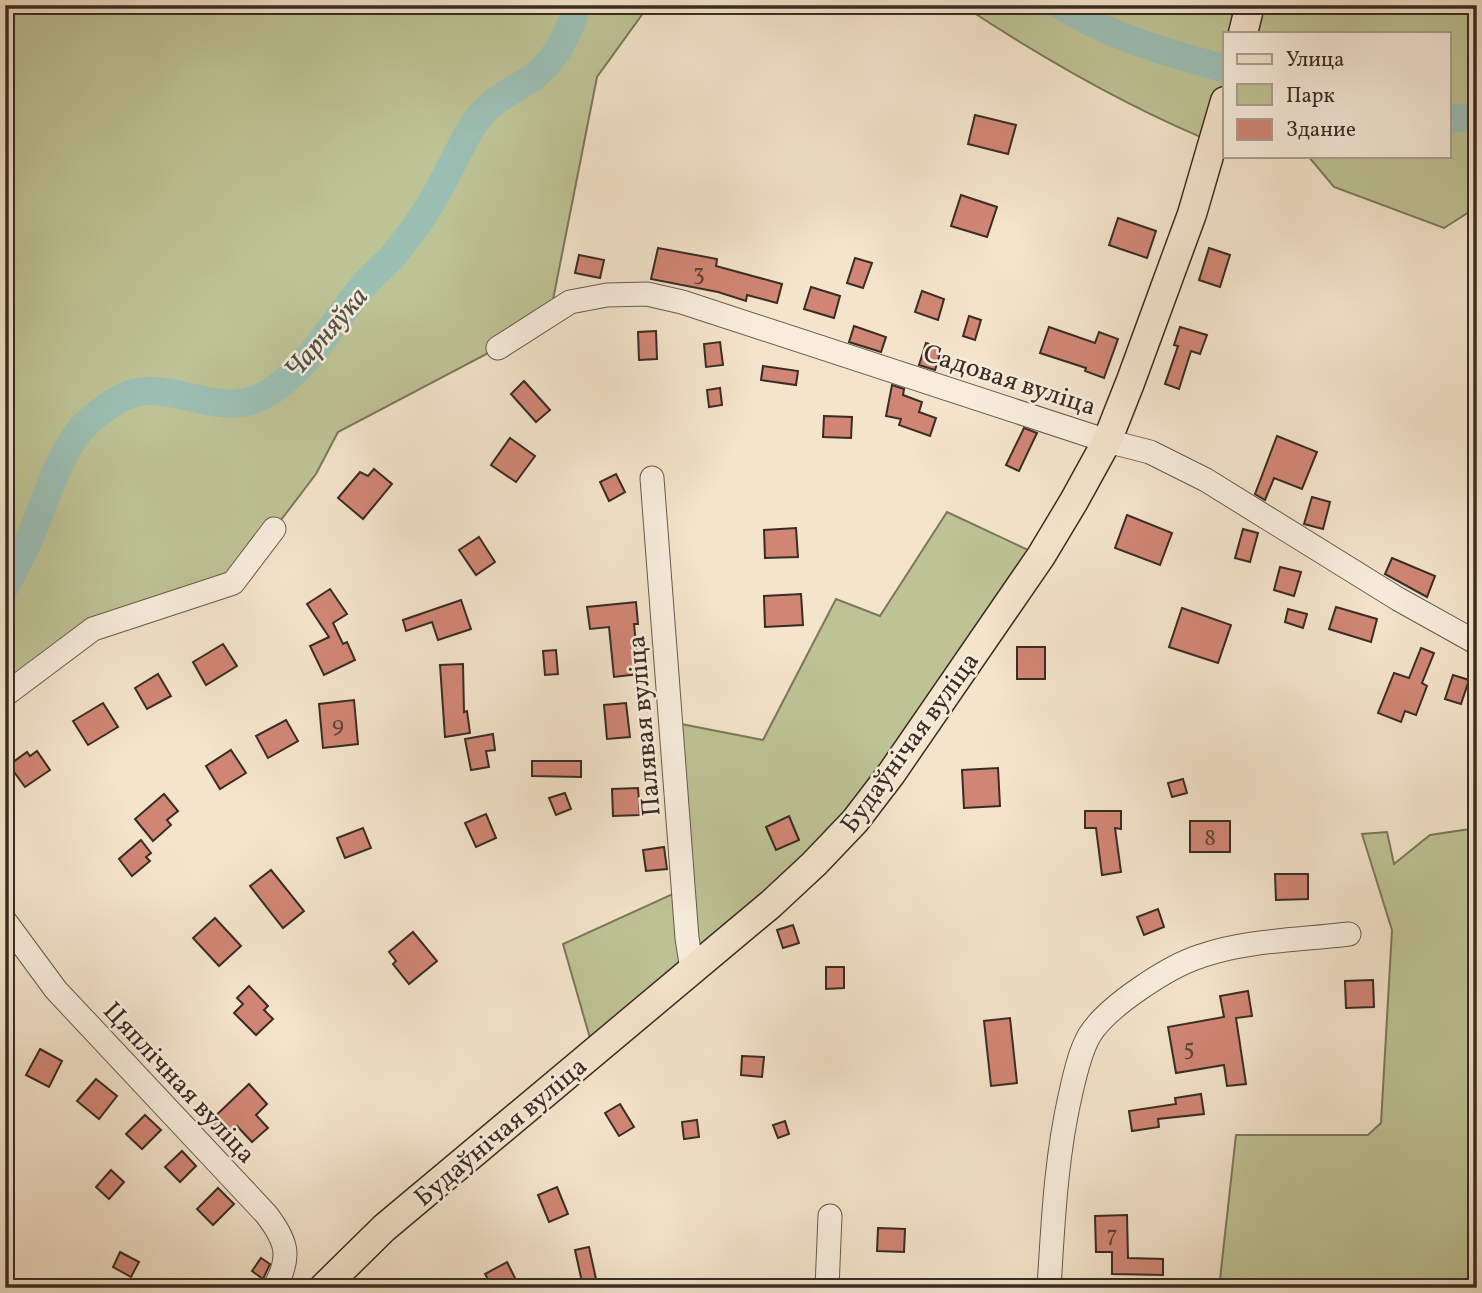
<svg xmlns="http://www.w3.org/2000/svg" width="1482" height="1293" font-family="Vollkorn,serif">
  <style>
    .green { fill: #bec395; stroke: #7b785c; stroke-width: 2 }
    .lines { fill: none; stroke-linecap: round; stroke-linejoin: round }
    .river { stroke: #9cbfb4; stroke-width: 28 }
    .building { fill: #d18675; stroke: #382c24; stroke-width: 2 }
    .minor-casing { stroke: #675a4e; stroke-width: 25 }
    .major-casing { stroke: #382c24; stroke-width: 31 }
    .minor { stroke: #f8eddd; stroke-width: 23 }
    .major { stroke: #f4e4cb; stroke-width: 28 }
    .labels { text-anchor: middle; stroke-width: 5; stroke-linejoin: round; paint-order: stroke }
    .number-label { font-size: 23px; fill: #5e4238 }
    .street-label { font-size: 26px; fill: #382c24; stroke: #f8eddd }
    .water-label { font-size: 28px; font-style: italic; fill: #515148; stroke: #f8eddd }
  </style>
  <rect width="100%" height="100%" fill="#f4e4cb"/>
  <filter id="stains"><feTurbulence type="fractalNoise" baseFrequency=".00286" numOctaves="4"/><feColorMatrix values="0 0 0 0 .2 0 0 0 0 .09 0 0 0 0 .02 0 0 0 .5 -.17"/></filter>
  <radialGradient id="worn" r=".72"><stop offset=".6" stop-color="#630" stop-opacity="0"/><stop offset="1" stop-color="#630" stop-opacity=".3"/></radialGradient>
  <g class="green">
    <polygon points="5,5 649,5 597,77 550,315 498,348 338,432 316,474 233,583 93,629 5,695"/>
    <path d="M 962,5 L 1477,5 L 1477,207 L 1444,228 L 1334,187 L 1308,156 L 1449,156 L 1449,33 L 1225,33 L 1225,147 C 1132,110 1045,60 962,5 Z"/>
    <polygon points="947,512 1041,556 891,774 594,1052 563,944 684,889 671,722 763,740 836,599 880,616"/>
    <polygon points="1477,828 1477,1288 1219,1288 1236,1135 1368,1135 1381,1123 1392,930 1362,834 1387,832 1394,864 1430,835"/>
  </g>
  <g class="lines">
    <g class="river">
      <path d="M 1060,5 C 1111,38 1167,52 1225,69"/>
      <polyline points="1449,119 1477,117"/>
      <path d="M 5,587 C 13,572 22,556 29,540 C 45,504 59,448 88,422 C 102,410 119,396 138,392 C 180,385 222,418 263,396 C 306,372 332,324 362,287 C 371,276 383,267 392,257 C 408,238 423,217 435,196 C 450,171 461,141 479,117 C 493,100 511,91 529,80 C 554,63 569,34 577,5"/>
    </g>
  </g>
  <g class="building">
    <polygon points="975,115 1016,125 1008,154 968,144"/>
    <polygon points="961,195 997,207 987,237 951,226"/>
    <polygon points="1118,218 1156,231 1147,258 1109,245"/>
    <polygon points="658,248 717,259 716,266 782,284 777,303 747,295 746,301 718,292 651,279"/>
    <polygon points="1209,248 1230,255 1220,287 1199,280"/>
    <polygon points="579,255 604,260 600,278 575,273"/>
    <polygon points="855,258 872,263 863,288 847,283"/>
    <polygon points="811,287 840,296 834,318 804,309"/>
    <polygon points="922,291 944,299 938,320 915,312"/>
    <polygon points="969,316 981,320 975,340 963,336"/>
    <polygon points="854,326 886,337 881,352 849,342"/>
    <polygon points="1049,327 1095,343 1099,332 1118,339 1104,378 1085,371 1086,368 1040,353"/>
    <polygon points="1180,327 1207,335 1200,354 1191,351 1179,389 1165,384 1178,346 1174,345"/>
    <polygon points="656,331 657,359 639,360 638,332"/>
    <polygon points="720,342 723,365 706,367 704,344"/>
    <polygon points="926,343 942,348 935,370 919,365"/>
    <polygon points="763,366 798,371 796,385 761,380"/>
    <polygon points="524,381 550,410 536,422 511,394"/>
    <polygon points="892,385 904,389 903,395 922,402 919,412 936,418 930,436 899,425 901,419 886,416"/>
    <polygon points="720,388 722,405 709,407 707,390"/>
    <polygon points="824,416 852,417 851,438 823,437"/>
    <polygon points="1024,428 1037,433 1019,471 1006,465"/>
    <polygon points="1277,436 1317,452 1302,489 1274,478 1265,500 1255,494"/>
    <polygon points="510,438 535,456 516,482 491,465"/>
    <polygon points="374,469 392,484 363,519 338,498 360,472 368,476"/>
    <polygon points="616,474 625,492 609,501 600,482"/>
    <polygon points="1312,497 1330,502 1323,529 1304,524"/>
    <polygon points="1127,515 1172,533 1160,565 1115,548"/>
    <polygon points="796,528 798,557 765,558 764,530"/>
    <polygon points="1243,529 1258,533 1250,562 1235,558"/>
    <polygon points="479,537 495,562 476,575 459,550"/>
    <polygon points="1392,558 1435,576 1427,597 1385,574"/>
    <polygon points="1280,567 1301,572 1294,596 1274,590"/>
    <polygon points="330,589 347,614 333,623 343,644 347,642 355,660 324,675 310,646 329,637 307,604"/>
    <polygon points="801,594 803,625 765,627 764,596"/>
    <polygon points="461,600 471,629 438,640 432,622 406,631 403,620"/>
    <polygon points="636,602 638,624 634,624 639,674 614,677 609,627 590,629 587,607"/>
    <polygon points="1336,607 1377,619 1371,642 1329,629"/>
    <polygon points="1182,608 1231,625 1218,663 1169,647"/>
    <polygon points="1288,609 1307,614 1303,628 1285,622"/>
    <polygon points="223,644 237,666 206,685 193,662"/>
    <rect x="1017" y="647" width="28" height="32"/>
    <polygon points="1421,648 1434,653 1422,683 1427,686 1416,715 1405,711 1401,722 1378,713 1394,673 1409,678"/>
    <polygon points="556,650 558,674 545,675 543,651"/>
    <polygon points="463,664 464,712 467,711 470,733 445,737 440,665"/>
    <polygon points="158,674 171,696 147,709 135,688"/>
    <polygon points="1453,675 1469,680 1461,704 1445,699"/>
    <polygon points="354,700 358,744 323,748 319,704"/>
    <polygon points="103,703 118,727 88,745 73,721"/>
    <polygon points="626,703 630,737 607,739 604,705"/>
    <polygon points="286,720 298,741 268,758 256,736"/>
    <polygon points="493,734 495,750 486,751 489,767 471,770 465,739"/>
    <polygon points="231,750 246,773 220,789 206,766"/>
    <polygon points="37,751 50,770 25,787 9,765 27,752 30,756"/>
    <polygon points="532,761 581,761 581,777 532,776"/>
    <polygon points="998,768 1000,806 964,808 962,770"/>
    <polygon points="1183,779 1187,793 1172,797 1168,783"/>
    <polygon points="638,788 640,815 613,816 612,789"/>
    <polygon points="565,793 571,809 556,815 549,798"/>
    <polygon points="164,794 178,811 167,820 171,825 153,841 135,819"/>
    <polygon points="1085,811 1121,811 1121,829 1115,828 1121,872 1102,875 1096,828 1085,828"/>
    <polygon points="486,814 496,838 476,847 465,823"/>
    <polygon points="789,816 799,840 776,850 766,827"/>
    <rect x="1190" y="821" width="40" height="31"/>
    <polygon points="363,828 371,848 345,858 337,838"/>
    <polygon points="141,840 151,853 146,857 150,861 132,876 119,859"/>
    <polygon points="664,847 667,869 646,871 643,850"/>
    <polygon points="271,870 304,911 283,928 250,886"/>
    <polygon points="1275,874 1308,874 1308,899 1276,900"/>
    <polygon points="1158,909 1164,927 1144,935 1137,917"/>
    <polygon points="215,918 241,946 219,966 193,938"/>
    <polygon points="793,925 799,943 783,948 777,930"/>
    <polygon points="413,932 437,961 409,984 393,964 396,961 389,952"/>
    <polygon points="826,967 844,967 844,988 826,989"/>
    <polygon points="1373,980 1374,1007 1346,1008 1345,981"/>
    <polygon points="249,986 268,1006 264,1010 273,1019 256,1035 234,1013 243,1004 237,998"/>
    <polygon points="1248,991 1252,1016 1236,1018 1246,1084 1227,1086 1224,1065 1176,1073 1168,1027 1224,1017 1220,996"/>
    <polygon points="1010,1018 1017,1083 991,1086 984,1021"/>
    <polygon points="40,1049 62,1061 49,1087 26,1075"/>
    <polygon points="742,1056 764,1057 762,1077 741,1075"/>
    <polygon points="96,1079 117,1096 99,1119 77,1101"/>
    <polygon points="249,1084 267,1104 256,1115 268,1128 252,1142 237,1126 224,1139 209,1122"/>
    <polygon points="1201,1094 1204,1114 1158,1119 1159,1127 1132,1131 1129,1111 1176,1104 1175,1098"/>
    <polygon points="620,1104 634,1127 619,1136 605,1113"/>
    <polygon points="145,1115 161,1130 142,1149 126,1134"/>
    <polygon points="697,1120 699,1137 684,1139 682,1122"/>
    <polygon points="785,1121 789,1134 778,1138 773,1125"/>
    <polygon points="182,1151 196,1166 180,1182 165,1167"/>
    <polygon points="111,1170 124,1182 109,1199 96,1187"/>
    <polygon points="557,1187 568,1214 549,1222 538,1195"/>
    <polygon points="218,1188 234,1204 213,1225 197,1209"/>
    <polygon points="1127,1215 1128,1258 1163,1259 1163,1275 1112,1274 1112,1252 1096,1252 1095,1216"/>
    <polygon points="878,1228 905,1229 904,1252 877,1251"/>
    <polygon points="589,1247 596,1279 582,1282 575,1250"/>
    <polygon points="120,1252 139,1262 131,1277 113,1267"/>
    <polygon points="261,1258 270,1264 263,1279 252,1271"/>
    <polygon points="507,1262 520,1288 493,1288 485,1274"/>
  </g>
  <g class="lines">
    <defs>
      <g id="minor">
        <polyline points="498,348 570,302 607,295 647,294 682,302 1107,441 1150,452 1206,480 1398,599 1477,643"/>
        <polyline points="652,478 687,938 692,970"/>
        <polyline points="5,695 93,629 233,583 274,529"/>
        <path d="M 5,921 L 56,990 L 266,1214 C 287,1241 292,1257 274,1288"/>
        <polyline points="827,1288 830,1216"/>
        <path d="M 1049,1288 C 1053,1222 1056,1156 1071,1092 C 1075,1074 1080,1052 1089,1036 C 1106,1007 1169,966 1201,956 C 1247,940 1300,940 1349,934"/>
      </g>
      <g id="major">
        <polyline points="1243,33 1250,5"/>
        <polyline points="323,1288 384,1228 771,904 814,864 855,821 891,774 1041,556 1074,501 1107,441 1130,383 1192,214 1225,101"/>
      </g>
    </defs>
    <use href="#minor" class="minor-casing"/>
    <use href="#major" class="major-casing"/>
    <use href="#minor" class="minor"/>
    <use href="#major" class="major"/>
  </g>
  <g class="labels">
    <g class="number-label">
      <text x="699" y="280">3</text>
      <text x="338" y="732">9</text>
      <text x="1210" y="845">8</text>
      <text x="1189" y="1055">5</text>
      <text x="1112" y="1242">7</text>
    </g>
    <g class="street-label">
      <text transform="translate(1010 379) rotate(18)" y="9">Садовая вуліца</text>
      <text transform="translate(643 726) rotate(-95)" y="9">Палявая вуліца</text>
      <text transform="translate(909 742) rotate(-54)" y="9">Будаўнічая вуліца</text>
      <text transform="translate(180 1082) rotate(47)" y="9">Цяплічная вуліца</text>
      <text transform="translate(500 1131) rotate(-40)" y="9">Будаўнічая вуліца</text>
    </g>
    <g class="water-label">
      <text transform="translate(325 332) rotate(-49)" y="10">Чарняўка</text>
    </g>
  </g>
  <rect width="1482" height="1293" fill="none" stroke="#f4e4cb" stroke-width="28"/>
  <rect x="7" y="7" width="1468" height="1279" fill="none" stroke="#382c24" stroke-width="3.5"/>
  <rect x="14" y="14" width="1454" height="1265" fill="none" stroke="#382c24" stroke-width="2"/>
  <rect x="1223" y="32" width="228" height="126" fill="#f8eddd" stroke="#aba093" stroke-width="2"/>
  <rect x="1237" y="54" width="35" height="10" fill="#f4e4cb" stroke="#aba093" stroke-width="2"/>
  <text x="1286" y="66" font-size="21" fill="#382c24">Улица</text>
  <rect x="1237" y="84" width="35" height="21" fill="#bec395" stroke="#aba093" stroke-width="2"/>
  <text x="1286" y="102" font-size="21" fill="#382c24">Парк</text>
  <rect x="1237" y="119" width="35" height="21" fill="#d18675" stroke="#aba093" stroke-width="2"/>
  <text x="1286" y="136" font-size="21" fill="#382c24">Здание</text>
  <rect width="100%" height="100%" filter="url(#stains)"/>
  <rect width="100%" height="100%" fill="url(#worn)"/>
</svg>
